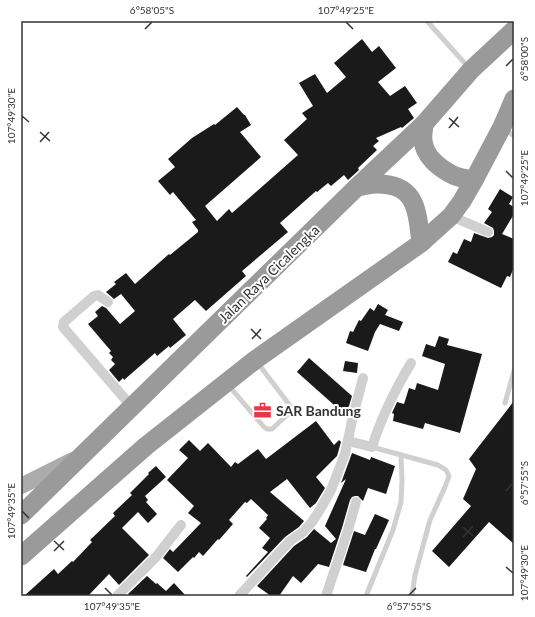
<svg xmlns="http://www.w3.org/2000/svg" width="535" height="617" font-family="Lato,sans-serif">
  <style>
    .building { fill: #1a1a1a }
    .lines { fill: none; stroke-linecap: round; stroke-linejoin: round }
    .lane { stroke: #d0d0d0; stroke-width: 5 }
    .street { stroke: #d0d0d0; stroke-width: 10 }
    .primary { stroke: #ababab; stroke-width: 16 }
    .highway { stroke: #9a9a9a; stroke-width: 19 }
    .ticks { fill: none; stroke: #333; stroke-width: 1.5 }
    .labels { text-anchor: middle; stroke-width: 4; stroke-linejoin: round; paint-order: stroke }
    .street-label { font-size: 14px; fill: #333; stroke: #fff }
    .poi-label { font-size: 14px; font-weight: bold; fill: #333; stroke: #fff; text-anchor: start }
    .neatline { fill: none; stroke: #333; stroke-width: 1.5 }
    .ticks-label { font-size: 10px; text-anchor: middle; fill: #333 }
  </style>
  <rect width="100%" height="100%" fill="#fff"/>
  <g class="building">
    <polygon points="362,39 372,52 379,46 396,68 378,82 390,96 405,86 417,103 408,109 414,118 402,128 401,127 376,138 379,141 373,146 377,150 358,168 359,170 348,180 344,175 331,186 328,183 317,192 316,191 280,223 288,232 242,271 246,276 206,311 195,300 173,319 186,335 170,348 169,346 157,356 155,353 124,380 123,378 119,382 109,370 115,364 111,360 113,357 109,353 111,351 88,324 98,316 95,312 102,306 106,308 120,324 135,311 121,294 114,299 106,292 116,284 114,282 126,273 135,284 169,254 170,255 198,232 198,230 192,222 196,220 173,192 170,195 158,181 175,167 168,159 192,138 214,124 215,125 237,107 244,115 245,115 251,125 240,132 261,157 205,206 217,221 229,209 232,213 298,155 284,140 307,119 302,113 313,106 299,83 315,74 327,93 346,77 334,63"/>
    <polygon points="500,189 513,197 509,204 514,207 514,214 502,234 514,239 514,267 510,277 507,276 501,288 448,262 453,252 457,254 464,239 471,242 474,233 488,238 492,237 494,235 494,231 493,228 484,223 492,212 488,209"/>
    <polygon points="378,304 388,310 385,315 403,322 399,331 380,324 375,332 368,351 346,343 350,331 353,332 359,320 361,321 370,308 374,311"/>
    <polygon points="439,336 449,339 447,345 482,354 460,433 425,423 423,429 393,421 394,414 392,413 397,402 404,404 409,388 415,390 417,383 438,390 445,364 422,356 426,344 435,347"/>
    <polygon points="309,358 352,396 349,406 343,413 297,372"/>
    <polygon points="345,361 358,363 357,373 343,371"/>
    <polygon points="514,401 514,544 489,522 449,567 432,551 471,506 463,499 476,469 469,459"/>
    <polygon points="316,421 334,445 339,440 341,442 337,456 316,477 325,488 316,503 310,508 287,479 270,492 304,521 299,527 285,537 247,577 246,576 268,552 262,548 270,538 259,528 267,519 266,518 268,515 251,499 247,503 245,502 229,520 233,524 219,540 218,539 203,556 199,552 194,558 193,557 178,572 163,558 170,549 173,552 201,523 188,513 194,506 167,480 188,458 179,450 189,440 200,451 208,443 231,467 235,462 238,464 258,449 266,459"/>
    <polygon points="352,453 370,460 371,457 395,466 386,494 368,488 363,501 358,496 355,496 352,497 350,500 342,528 329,567 318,564 301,583 293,576 279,596 271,596 257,586 294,546 307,537 314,529 331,543 336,539 325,526 346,479 341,483"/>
    <polygon points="156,466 166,477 145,496 148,500 146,502 157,514 148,523 138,512 122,528 149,555 119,585 109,574 88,596 24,596 54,569 58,574 72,561 73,562 92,542 90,540 115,516 113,513 132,495 130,493 149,474 148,473"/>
    <polygon points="375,514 389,520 376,549 375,549 366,572 343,565 354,531 365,535"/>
    <polygon points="147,576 156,584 157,583 166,591 174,583 186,596 130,596 128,594"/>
  </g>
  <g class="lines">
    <g class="lane">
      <polyline points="427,21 469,68"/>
      <polyline points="505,129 514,136"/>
      <polyline points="229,386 264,427 267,429 272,429 290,412 291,407 257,362"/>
      <polyline points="505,403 514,371"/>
      <polyline points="372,447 438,465 446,470 449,476 445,487 430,520 415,575 412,596"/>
      <polyline points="366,596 393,530 401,502 402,481 401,455"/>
    </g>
    <g class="street">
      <polyline points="451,216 488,232"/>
      <polyline points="108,302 98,295 94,296 64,322 63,327 132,407"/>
      <path d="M 348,441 L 372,447 C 381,418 395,390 411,363"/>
      <polyline points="117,596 156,557 181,525"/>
      <polyline points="239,596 290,541 303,532 312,522 321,508 331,490 345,454 353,416 363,378"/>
      <polyline points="326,596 348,530 356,502"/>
    </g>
    <polyline class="primary" points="21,486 73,460"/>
    <g class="highway">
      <path d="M 424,124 C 424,129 422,135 423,140 C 424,156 439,168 453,175 C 459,178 467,179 474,180"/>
      <path d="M 357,187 C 363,186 370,184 376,184 C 417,183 417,211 421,243"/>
      <polyline points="21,515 357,187 424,124 471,70 514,30"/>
      <polyline points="21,556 146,446 255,360 421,243 451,216 462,201 474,180 502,127 514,99"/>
    </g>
  </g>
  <path class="ticks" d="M 346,22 L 353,29M 145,29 L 152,22M 506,66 L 513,59M 22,116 L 29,122M 449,118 L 459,127M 449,128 L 458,117M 40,132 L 50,141M 40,142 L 49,132M 506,171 L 513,178M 251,329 L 261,339M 252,339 L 261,329M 506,491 L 513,483M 22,511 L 29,518M 463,527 L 473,536M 463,537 L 473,526M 54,541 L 64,550M 54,551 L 64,541M 506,567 L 513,573M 105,588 L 112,595M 409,595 L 416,588"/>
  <defs>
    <symbol id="office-bare" viewBox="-9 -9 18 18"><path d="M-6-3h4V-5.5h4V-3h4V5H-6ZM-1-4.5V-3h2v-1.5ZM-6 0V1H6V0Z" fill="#e63946" stroke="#fff" stroke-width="2.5" paint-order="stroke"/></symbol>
  </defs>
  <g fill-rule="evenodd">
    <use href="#office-bare" x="250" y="398" width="25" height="25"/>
  </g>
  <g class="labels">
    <g class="street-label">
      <text transform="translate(269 274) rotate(-44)" y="5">Jalan Raya Cicalengka</text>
    </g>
    <g class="poi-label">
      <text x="276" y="416">SAR Bandung</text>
    </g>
  </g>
  <rect width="535" height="617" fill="none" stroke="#ffffff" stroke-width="44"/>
  <rect x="22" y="22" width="491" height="573" class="neatline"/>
  <g class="ticks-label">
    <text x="152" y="14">6°58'05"S</text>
    <text x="346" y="14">107°49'25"E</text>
    <text transform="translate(524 59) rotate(-90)" y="4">6°58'00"S</text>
    <text transform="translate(11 116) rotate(-90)" y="4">107°49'30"E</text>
    <text transform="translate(524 178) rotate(-90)" y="4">107°49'25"E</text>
    <text transform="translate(524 483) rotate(-90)" y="4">6°57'55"S</text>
    <text transform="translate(11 511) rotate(-90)" y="4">107°49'35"E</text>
    <text transform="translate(524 573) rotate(-90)" y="4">107°49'30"E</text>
    <text x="112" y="610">107°49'35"E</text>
    <text x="409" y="610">6°57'55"S</text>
  </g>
</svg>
